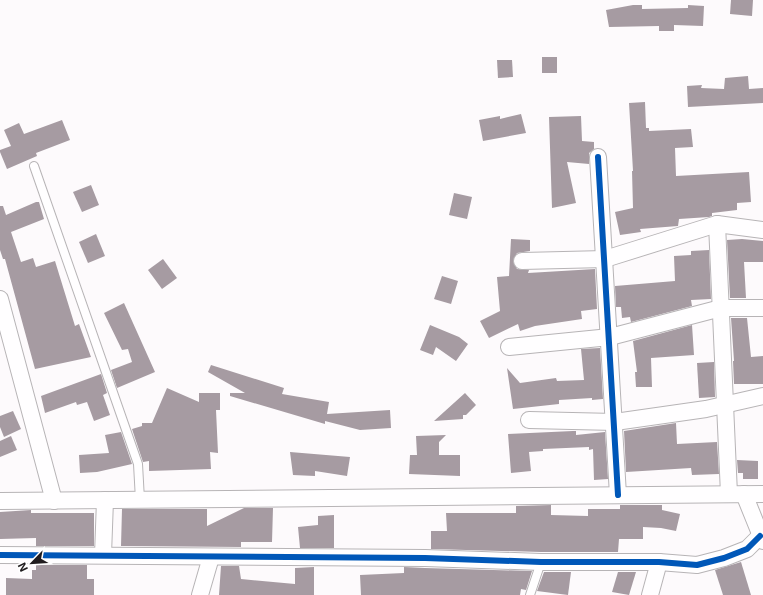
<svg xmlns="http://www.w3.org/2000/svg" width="763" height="595" font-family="Inter,sans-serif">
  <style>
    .building { fill: #a69ba2 }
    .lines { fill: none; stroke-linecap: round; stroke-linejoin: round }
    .service-casing { stroke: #b7b4b6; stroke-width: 10 }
    .minor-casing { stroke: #b7b4b6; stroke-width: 18 }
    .service { stroke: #fffeff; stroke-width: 8 }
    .minor { stroke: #fffeff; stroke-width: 16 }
    .cycleway-casing { stroke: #fff; stroke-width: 8 }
    .cycleway { stroke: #0057b8; stroke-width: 6 }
  </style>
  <rect width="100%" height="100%" fill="#fdfafc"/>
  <g class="building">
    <polygon points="731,0 753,0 752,16 730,14"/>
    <polygon points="633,5 642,5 642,9 688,8 688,5 704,6 703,26 674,25 674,31 659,31 659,26 609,27 606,10"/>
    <rect x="542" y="57" width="15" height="16"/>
    <polygon points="497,60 512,60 513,77 498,78"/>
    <polygon points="748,76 749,89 763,88 763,103 688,107 687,86 702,85 701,88 724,89 725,78"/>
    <polygon points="645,102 646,128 649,128 649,131 691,129 693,147 675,148 676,176 749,172 751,202 737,203 737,210 712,213 712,216 709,217 679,219 678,226 640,229 641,232 620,235 615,212 633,208 632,171 633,171 629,103"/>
    <polygon points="521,114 526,133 483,141 479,120 500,116 500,119"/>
    <polygon points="581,116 582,141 594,142 594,149 589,153 589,164 567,162 576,203 552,208 549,117"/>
    <polygon points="62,120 70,140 36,153 37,156 7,169 0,152 0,150 11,146 4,130 19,123 24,134"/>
    <polygon points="91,185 99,205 82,212 73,192"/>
    <polygon points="454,193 472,197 467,219 449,215"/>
    <polygon points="36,202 39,202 44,219 11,232 21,262 33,258 36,267 55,261 75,326 79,324 91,357 35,369 5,259 3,259 0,250 0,206 3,206 6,215"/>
    <polygon points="96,234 105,256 88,263 79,242"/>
    <polygon points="511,239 530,240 530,251 517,253 513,261 517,269 529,270 528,273 595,269 597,309 581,311 582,319 535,326 520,331 518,324 489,338 480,321 500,311 497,277 509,276"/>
    <polygon points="742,239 763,241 763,262 744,262 746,298 730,298 727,240"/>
    <polygon points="709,250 711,299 691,300 692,306 631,322 630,317 622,318 621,307 616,307 615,286 675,281 674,256 691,255 691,251"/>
    <polygon points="163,259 177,278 162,289 148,270"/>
    <polygon points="442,276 458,281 451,304 434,299"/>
    <polygon points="124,303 155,372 117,388 111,370 132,362 128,349 122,350 104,313"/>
    <polygon points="731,318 747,318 751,357 763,356 763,384 734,384 733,361 734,361"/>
    <polygon points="430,325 459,337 468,344 456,361 436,347 433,355 420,350"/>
    <polygon points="692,325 694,355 651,358 652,387 636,387 635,372 637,372 633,341"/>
    <polygon points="600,348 603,399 592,400 592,398 559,400 559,404 513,409 507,368 520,383 556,378 557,381 584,380 581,349"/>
    <polygon points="714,362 715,397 699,398 697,363"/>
    <polygon points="211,365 284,388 282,394 329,402 327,414 390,410 391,428 360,430 325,421 325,424 230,396 230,393 245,393 208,372"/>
    <polygon points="101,374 107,393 103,395 110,415 94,421 87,402 77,405 76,402 45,413 41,396"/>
    <polygon points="167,388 199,402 199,393 220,393 220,410 216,410 218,453 210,452 211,469 149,471 149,461 143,462 132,429 142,426 142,423 152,423"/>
    <polygon points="465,393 476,405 466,415 463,415 463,419 434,421"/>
    <polygon points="13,411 21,429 4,437 0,427 0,416"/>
    <polygon points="676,423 677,444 717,442 719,474 692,475 691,468 626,472 624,431"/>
    <polygon points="573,431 576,431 576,435 605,432 608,479 594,480 593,449 589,450 589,447 543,449 543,451 529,452 531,471 511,473 508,434"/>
    <polygon points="121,432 132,464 97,472 80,473 79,455 109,453 105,435"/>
    <polygon points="446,435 439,442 439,455 460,455 460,476 409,474 410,455 417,455 416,436"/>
    <polygon points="11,436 17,450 0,457 0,441"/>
    <polygon points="290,452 350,457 347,476 315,471 315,476 293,475"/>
    <polygon points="737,460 758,461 758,479 743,479 743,473 738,473"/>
    <polygon points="551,505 551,515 588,516 588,509 620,509 620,505 662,505 662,510 680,514 676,531 661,528 643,527 643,539 619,539 618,552 541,552 431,549 431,531 447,531 446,513 516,513 516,506"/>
    <polygon points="244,508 273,508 272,542 241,542 241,547 121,546 122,509 207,509 207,526"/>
    <polygon points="31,510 31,513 94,513 94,546 36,546 36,538 0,539 0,512"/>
    <polygon points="334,515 334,548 300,548 298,527 318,525 318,516"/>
    <polygon points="741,562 751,595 723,595 715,570"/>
    <polygon points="36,565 87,565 87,579 94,579 94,595 6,595 6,578 32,579 32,570 36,570"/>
    <polygon points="221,566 239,566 241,579 295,584 295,568 314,567 314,595 219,595"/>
    <polygon points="404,567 425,568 532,571 526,590 521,589 520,595 361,595 360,575 404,573"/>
    <polygon points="544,572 571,572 568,595 537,591"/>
    <polygon points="618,572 636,572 629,595 612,592"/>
  </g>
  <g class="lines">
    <defs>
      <g id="service">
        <polyline points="34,166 138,464 140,500"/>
        <polyline points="530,595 541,562"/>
      </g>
      <g id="minor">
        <polyline points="598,157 618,495"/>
        <polyline points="717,224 729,494"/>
        <polyline points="522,261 605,259 717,224 763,230"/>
        <polyline points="0,299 54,501"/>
        <polyline points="509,347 610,337 721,308 763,308"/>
        <polyline points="529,420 615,422 706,409 763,396"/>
        <polyline points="744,494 763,541"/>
        <polyline points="0,501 763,494"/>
        <polyline points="0,555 425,558 541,562 659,562 697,565 724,558 747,549 760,536"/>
        <polyline points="103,555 105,500"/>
        <polyline points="200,595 211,557"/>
        <polyline points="650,595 659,562"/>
      </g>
    </defs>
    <use href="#service" class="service-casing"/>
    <use href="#minor" class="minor-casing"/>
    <use href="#service" class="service"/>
    <use href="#minor" class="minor"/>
    <defs>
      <g id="cycleway">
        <polyline points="598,157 618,495"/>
        <polyline points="0,555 425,558 541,562 659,562 697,565 724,558 747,549 760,536"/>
      </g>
    </defs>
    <use href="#cycleway" class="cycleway-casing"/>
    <use href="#cycleway" class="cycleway"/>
  </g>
  <g transform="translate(32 563) rotate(245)" stroke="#ffffff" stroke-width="3" paint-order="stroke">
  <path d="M0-3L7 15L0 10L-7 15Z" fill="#201c1e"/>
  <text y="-6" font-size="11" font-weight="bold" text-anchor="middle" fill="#201c1e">N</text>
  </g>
</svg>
